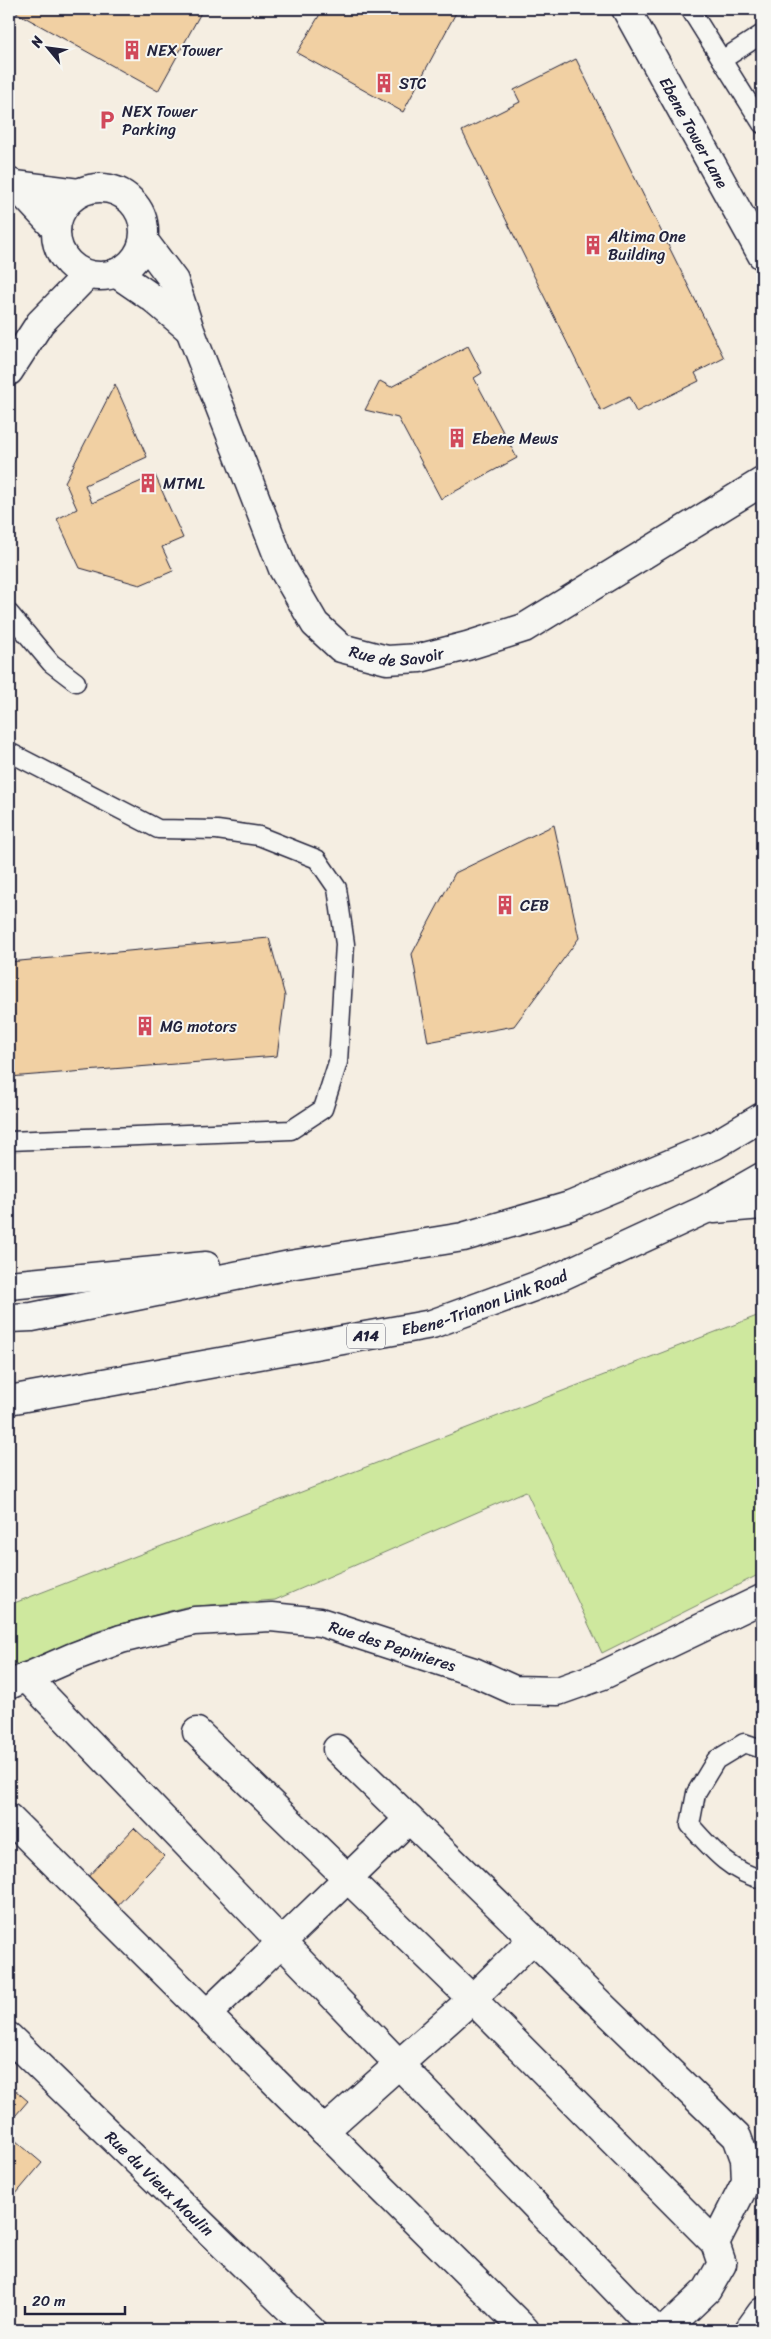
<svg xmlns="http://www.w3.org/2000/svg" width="771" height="2339" font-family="Sriracha,sans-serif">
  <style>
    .green { fill: #cee89e; stroke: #78856c }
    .building { fill: #f1d0a3; stroke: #22223b }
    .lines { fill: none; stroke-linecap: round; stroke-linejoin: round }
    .lane-casing { stroke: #22223b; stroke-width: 21 }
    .street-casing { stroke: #22223b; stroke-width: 31 }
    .secondary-casing { stroke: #22223b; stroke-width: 31 }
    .primary-casing { stroke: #22223b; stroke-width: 31 }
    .lane { stroke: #f6f6f2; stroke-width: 18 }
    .street { stroke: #f6f6f2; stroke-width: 28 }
    .secondary { stroke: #f6f6f2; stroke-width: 28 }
    .primary { stroke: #f6f6f2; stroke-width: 28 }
    .labels { text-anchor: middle; stroke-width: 4; stroke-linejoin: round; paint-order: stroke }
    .shield { fill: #f6f6f2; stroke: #626272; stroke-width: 1 }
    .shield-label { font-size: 15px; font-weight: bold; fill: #22223b }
    .poi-label { font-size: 16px; fill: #22223b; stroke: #f6f6f2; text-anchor: start }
    .street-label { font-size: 16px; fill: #22223b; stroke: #f6f6f2 }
  </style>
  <rect width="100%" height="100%" fill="#f5eee2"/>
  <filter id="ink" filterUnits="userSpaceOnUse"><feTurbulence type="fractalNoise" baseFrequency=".02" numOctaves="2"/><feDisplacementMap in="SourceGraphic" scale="10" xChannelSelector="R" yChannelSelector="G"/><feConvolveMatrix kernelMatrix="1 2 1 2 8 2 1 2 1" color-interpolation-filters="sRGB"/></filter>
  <g filter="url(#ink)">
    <polygon class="green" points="762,1314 762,1573 602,1653 526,1491 275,1600 185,1607 98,1630 9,1671 9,1605"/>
    <g class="building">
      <polygon points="10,9 203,9 158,91"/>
      <polygon points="323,9 458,9 403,112 297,53"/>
      <polygon points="576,59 724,358 695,373 699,381 636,412 629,397 601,411 462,131 520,102 514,90"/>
      <polygon points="468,346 482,373 474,378 517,458 441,499 398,418 365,410 380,381 391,387"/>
      <polygon points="115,384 147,457 85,485 92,503 155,475 183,538 162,547 173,571 140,585 80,568 57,519 77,509 65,482"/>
      <polygon points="554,825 579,938 514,1026 428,1042 412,954 455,873"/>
      <polygon points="269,938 285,996 277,1056 9,1077 9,962"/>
      <polygon points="134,1828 164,1856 113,1910 83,1882"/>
      <polygon points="9,2085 28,2101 9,2123"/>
      <polygon points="9,2135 42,2163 10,2201 9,2200"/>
    </g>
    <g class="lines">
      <defs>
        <g id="lane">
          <polyline points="690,9 762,124"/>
          <polyline points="722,60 762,34"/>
          <polyline points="9,613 51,663 76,682"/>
          <polyline points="9,752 158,829 217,830 259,836 317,859 337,888 345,944 338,1062 323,1109 291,1130 9,1141"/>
          <path d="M 762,1749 L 744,1743 L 716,1760 L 696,1793 L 690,1825 C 710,1847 731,1873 762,1879"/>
        </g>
        <g id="street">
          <path id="s1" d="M 626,9 L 762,255"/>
          <polyline points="26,1677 655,2330"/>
          <path id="s2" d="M 9,1685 L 73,1657 L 121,1639 L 194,1621 L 271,1617 L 320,1622 L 474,1672 L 514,1690 L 558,1691 L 603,1675 L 762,1599"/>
          <polyline points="197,1732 472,1999 715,2243 722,2264 707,2290 665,2330"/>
          <polyline points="337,1749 737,2137 745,2159 746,2182 715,2243"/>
          <polyline points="9,1818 525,2330"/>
          <polyline points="207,2014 409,1819"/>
          <path id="s3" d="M 9,2037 L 311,2330"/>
          <polyline points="324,2131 472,1999 533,1939"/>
          <polyline points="749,2330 762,2312"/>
        </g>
        <g id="secondary">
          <polyline points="9,182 15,185 56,229"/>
          <polyline points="15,185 79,193"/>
          <circle cx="100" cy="232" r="44"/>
          <path id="s4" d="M 144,241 L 174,281 L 190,330 L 283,569 L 315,624 L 341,648 L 387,660 L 420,658 L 467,646 L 524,628 L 762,482"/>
          <polyline points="116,273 154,299 189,329"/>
          <polyline points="9,371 40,323 87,275"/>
        </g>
        <g id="primary">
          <polyline points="714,1209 762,1205"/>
          <polyline points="9,1285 206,1266"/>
          <polyline points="9,1318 32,1317 290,1265 463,1237 570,1206 715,1145 762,1117"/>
          <path id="s5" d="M 9,1400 L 432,1324 L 555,1279 L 704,1210 L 762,1177"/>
        </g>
      </defs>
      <use href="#lane" class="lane-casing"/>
      <use href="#street" class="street-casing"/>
      <use href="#secondary" class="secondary-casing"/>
      <use href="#primary" class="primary-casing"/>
      <use href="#lane" class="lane"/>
      <use href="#street" class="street"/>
      <use href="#secondary" class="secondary"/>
      <use href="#primary" class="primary"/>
    </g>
  </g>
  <defs>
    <symbol id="building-bare" viewBox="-9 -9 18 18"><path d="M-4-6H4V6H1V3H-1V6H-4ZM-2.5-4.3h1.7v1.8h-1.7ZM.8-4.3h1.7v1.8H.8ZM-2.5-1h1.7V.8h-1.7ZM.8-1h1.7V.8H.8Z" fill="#d1495b" stroke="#f6f6f2" stroke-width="2.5" paint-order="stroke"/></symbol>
    <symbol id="parking-bare" viewBox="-9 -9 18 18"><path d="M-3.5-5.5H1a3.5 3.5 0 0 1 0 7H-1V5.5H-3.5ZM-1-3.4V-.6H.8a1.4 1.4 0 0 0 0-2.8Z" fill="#d1495b" stroke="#f6f6f2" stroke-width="2.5" paint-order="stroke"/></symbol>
  </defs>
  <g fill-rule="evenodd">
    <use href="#building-bare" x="118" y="36" width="28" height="28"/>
    <use href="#building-bare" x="370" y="69" width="28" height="28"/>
    <use href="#parking-bare" x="93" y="106" width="28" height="28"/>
    <use href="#building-bare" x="579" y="231" width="28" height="28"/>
    <use href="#building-bare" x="443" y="424" width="28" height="28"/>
    <use href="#building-bare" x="134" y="469" width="28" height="28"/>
    <use href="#building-bare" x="491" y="891" width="28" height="28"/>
    <use href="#building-bare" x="131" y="1012" width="28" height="28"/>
  </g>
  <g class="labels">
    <rect class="shield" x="347" y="1323.5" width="38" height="25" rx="4"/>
    <g class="shield-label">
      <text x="366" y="1341">A14</text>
    </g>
    <g class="poi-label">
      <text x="147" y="56">NEX Tower</text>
      <text x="399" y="89">STC</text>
      <text x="122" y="117">NEX Tower<tspan x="122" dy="18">Parking</tspan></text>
      <text x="608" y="242">Altima One<tspan x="608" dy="18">Building</tspan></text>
      <text x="472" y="444">Ebene Mews</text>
      <text x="163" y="489">MTML</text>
      <text x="520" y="911">CEB</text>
      <text x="160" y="1032">MG motors</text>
    </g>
    <g class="street-label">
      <text dy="6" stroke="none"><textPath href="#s1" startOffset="141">Ebene Tower Lane</textPath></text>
      <text dy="6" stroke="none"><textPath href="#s4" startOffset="514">Rue de Savoir</textPath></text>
      <text dy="6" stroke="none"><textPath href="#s5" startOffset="486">Ebene-Trianon Link Road</textPath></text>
      <text dy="6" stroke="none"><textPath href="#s2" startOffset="399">Rue des Pepinieres</textPath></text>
      <text dy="6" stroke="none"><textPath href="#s3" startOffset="210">Rue du Vieux Moulin</textPath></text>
    </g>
  </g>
  <rect width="771" height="2339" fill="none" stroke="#f6f6f2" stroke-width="30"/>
  <rect x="15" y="15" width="741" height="2309" fill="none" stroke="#22223b" stroke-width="2" filter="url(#ink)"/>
  <g transform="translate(48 48) rotate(299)" stroke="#f6f6f2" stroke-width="4" paint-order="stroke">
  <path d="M0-4L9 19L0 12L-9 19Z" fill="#22223b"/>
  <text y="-8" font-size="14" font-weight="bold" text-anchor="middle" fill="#22223b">N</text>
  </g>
  <path d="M25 2306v8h100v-8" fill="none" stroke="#22223b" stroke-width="2.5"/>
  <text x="32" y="2306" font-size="15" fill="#22223b" stroke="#f6f6f2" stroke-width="4" paint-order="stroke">20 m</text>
</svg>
